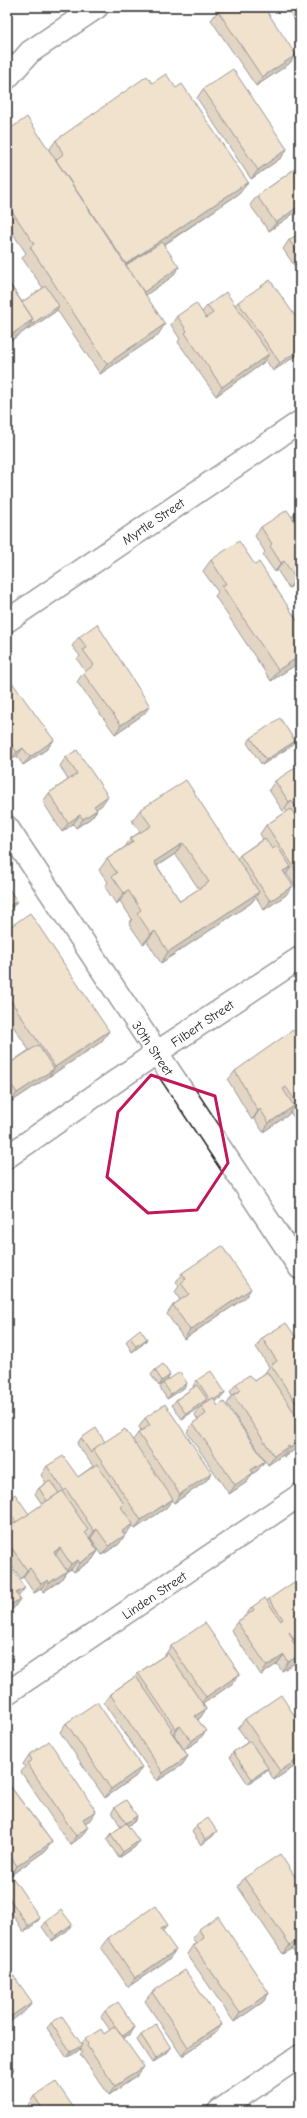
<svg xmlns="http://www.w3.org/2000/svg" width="307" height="2118" font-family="'Comic Neue',sans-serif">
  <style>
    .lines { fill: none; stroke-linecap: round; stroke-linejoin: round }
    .minor-casing { stroke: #1c1c1c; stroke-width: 25 }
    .secondary-casing { stroke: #1c1c1c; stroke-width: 25 }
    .minor { stroke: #fff; stroke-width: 22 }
    .secondary { stroke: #fff; stroke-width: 22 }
    .wall { fill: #bea37d; stroke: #1c1c1c; fill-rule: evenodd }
    .shaded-wall { fill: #9b8566; stroke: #1c1c1c }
    .building { fill: #ddbe91; stroke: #1c1c1c; fill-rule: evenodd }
    .marked { fill: none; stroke: #c2185b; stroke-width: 3; stroke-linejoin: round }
    .labels { text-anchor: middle; stroke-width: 4; stroke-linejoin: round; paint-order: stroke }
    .street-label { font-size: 13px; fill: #1c1c1c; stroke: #fff }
  </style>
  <rect width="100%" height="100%" fill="#fff"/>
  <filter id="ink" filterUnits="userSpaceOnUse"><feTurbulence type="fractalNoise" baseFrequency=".025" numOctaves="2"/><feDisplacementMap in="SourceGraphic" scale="8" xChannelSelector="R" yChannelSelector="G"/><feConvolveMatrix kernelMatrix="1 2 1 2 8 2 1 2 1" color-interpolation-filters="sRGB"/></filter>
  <g filter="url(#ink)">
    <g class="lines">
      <defs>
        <g id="minor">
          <polyline points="7,621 300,422"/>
          <polyline points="7,827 300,1268"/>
          <polyline points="7,1157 156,1053 300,958"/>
          <polyline points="7,1693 300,1495"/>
          <polyline points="219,2111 300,2056"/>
        </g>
        <polyline id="secondary" points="7,78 30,52 97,7"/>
      </defs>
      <use href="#minor" class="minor-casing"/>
      <use href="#secondary" class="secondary-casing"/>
      <use href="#minor" class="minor"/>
      <use href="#secondary" class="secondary"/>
    </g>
    <g class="wall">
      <polygon points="286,7 300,7 300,29"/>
      <polygon points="218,11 296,55 289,64 256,86 211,20"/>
      <polygon points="203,89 287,149 281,158 251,179 197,98"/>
      <polygon points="7,131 49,150 56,140 240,193 164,245 173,276 146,295 158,335 100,374 57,310 55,312 28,330 27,328 26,330 7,343 7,280 22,302 43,288 22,258 26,253 7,225"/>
      <polygon points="300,165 300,209 269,231 250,205 257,196"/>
      <polygon points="300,233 300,274 283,249 289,240"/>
      <polygon points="238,302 300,323 300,353 273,371 265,359 263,363 216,396 178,342 180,339 171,325 177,316 202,312 207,306 235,305"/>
      <polygon points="300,507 300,582 300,581 289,588 277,570 275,572 263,555 265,552 255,536 261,527 292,517 297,509"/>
      <polygon points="211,560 255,565 300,625 300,662 271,681 215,596 218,592 203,571"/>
      <polygon points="79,637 144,714 115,734 77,682 83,673 85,671 77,659 80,656 72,646"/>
      <polygon points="7,684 54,740 47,749 23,765 17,756 10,761 7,756"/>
      <polygon points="251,738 291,746 262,765 247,743"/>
      <polygon points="66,757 102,805 96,809 97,810 91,818 76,828 73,824 62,832 43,802 49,793 68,780 60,766"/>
      <path d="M 300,769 L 300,887 L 297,889 L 286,873 L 285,874 L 286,895 L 264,910 L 256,897 L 251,903 L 161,963 L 147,941 L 143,944 L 129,924 L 132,919 L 120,901 L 116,904 L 105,887 L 108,882 L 99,870 L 107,859 L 125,847 L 131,838 L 140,832 L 132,821 L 140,810 L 237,859 L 240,855 L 263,839 L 260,834 L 266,825 L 287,812 L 285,809 L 283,811 L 269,790 L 275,781 ZM 175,854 L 199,889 L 180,901 L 157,866 Z"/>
      <polygon points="7,929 109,1031 101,1042 11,1102 7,1096 7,1065 29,1050 7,1017"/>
      <polygon points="300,1041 300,1120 297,1122 290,1112 288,1115 263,1132 254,1118 252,1120 228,1080 235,1071"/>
      <polygon points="182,1273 245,1298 184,1339 167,1314 173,1305 180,1300 175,1292 179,1286 176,1282"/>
      <polygon points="130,1337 147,1339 143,1344 132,1352 126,1342"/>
      <polygon points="262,1338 300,1343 300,1446 284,1457 283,1455 268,1465 227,1404 232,1396 230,1392 236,1384 254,1381 264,1374 269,1367 256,1347"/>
      <polygon points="155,1370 170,1375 167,1380 159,1386 151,1375"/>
      <polygon points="197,1380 225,1392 222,1397 215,1402 258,1470 252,1474 247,1482 229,1494 187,1432 193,1423 198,1420 195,1415 200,1406 182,1419 172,1405 176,1400 194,1387 193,1386"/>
      <polygon points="163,1383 187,1383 184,1388 167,1399 160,1388"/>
      <polygon points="145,1418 212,1473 205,1482 174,1503 172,1500 166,1508 135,1529 132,1525 127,1533 124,1534 119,1544 102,1555 91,1538 90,1538 98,1551 92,1560 74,1572 71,1569 66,1572 61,1580 43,1592 41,1589 34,1593 23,1577 21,1579 7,1559 7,1528 11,1525 7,1519 7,1500 29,1514 42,1504 35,1494 39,1488 46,1483 41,1475 47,1466 78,1477 93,1466 77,1444 81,1438 105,1442 133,1440 138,1433 141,1430 139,1427"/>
      <polygon points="300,1571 300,1585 295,1577"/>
      <polygon points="300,1591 300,1666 296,1660 295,1663 282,1671 277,1664 261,1675 231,1630 237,1622 245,1616 252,1607 267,1601 269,1599"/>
      <polygon points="171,1646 240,1674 233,1683 203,1704 206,1709 200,1718 198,1720 199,1740 184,1750 174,1735 188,1756 182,1765 157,1781 104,1703 110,1694 136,1676 138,1673 165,1655"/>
      <polygon points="245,1719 300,1724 300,1763 274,1780 267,1769 264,1773 248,1784 230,1757 233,1752 248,1742 238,1728"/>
      <polygon points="66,1723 136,1776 105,1798 60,1732"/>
      <polygon points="29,1755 90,1820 85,1823 82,1836 70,1845 21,1772 25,1767 23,1764"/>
      <polygon points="7,1782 52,1842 45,1851 11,1875 7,1870"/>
      <polygon points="115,1807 137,1816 134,1822 128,1825 135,1847 119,1858 107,1840 111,1834 121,1827 112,1812"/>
      <polygon points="196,1826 213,1836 201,1845 192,1832"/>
      <polygon points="300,1846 300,1851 298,1848"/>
      <polygon points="244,1878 300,1884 300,1961 292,1949 283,1954 238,1887"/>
      <polygon points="7,1882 40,1918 36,1923 24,1932 7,1906"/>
      <polygon points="46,1922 68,1930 52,1941 42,1927"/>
      <polygon points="199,1929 269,1993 263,2002 234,2022 187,1954 193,1945 196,1943 192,1938"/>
      <polygon points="163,1931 169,1959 128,1987 101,1947 108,1938"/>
      <polygon points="152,1992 222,2024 216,2033 182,2056 145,2001"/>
      <polygon points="105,2011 135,2027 131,2033 124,2038 137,2076 109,2095 80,2054 82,2053 80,2049 78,2051 67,2058 47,2028 51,2023 81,2044 85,2039 104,2034 110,2030 101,2017"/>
      <polygon points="141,2035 167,2053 152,2063 137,2040"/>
      <polygon points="34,2096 76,2111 32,2111 28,2105"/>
    </g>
    <g class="shaded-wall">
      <polygon points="296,55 289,64 256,86 262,77"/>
      <polygon points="287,149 281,158 251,179 258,170"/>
      <polygon points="248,182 240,193 126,270 124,267 126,264"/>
      <polygon points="300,205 300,209 269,231 276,223"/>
      <polygon points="179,267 173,276 136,302 142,293"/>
      <polygon points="59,306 55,312 28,330 32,324"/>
      <polygon points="33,319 26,330 7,343 7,338"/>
      <polygon points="165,324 158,335 100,374 107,364"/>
      <polygon points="300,349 300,353 273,371 280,363"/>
      <polygon points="269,354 263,363 216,396 222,387"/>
      <polygon points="284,561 277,570 275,572 281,563"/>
      <polygon points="300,576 300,581 289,588 296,579"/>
      <polygon points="300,656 300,662 271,681 278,670"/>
      <polygon points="150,706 144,714 115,734 121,725"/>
      <polygon points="54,740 47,749 23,765 30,757"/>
      <polygon points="295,741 291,746 262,765 266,760"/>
      <polygon points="23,748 17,756 10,761 17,752"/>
      <polygon points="108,796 102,805 88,815 94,806"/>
      <polygon points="291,800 285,809 283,811 289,802"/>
      <polygon points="97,810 91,818 76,828 83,819"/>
      <polygon points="80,815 73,824 62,832 68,823"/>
      <polygon points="183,843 175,854 147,872 154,862"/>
      <polygon points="291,867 285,876 283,871"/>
      <polygon points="293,886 286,895 264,910 270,901"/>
      <polygon points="128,890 120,901 116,904 124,893"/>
      <polygon points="259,892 251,903 161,963 168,952"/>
      <polygon points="17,901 10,911 7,913 7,908"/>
      <polygon points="155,931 147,941 143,944 151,934"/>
      <polygon points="109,1031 101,1042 47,1078 55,1067"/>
      <polygon points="54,1069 47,1078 11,1102 17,1093"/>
      <polygon points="294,1106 288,1115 263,1132 269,1123"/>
      <polygon points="260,1109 254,1118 252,1120 258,1111"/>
      <polygon points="251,1289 245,1298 184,1339 190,1330"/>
      <polygon points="147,1339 143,1344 132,1352 136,1346"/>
      <polygon points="170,1375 167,1380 159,1386 162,1381"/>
      <polygon points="187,1383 184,1388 167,1399 171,1394"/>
      <polygon points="225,1392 222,1397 208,1407 211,1402"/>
      <polygon points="207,1399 203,1405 182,1419 186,1414"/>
      <polygon points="300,1442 300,1446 284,1457 290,1448"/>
      <polygon points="289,1446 283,1455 268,1465 274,1456"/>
      <polygon points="265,1461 258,1470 252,1474 247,1482 229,1494 235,1485 251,1470"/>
      <polygon points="212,1473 205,1482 174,1503 180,1494"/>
      <polygon points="173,1499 166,1508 135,1529 141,1520"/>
      <polygon points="133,1524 127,1533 116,1540 122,1531"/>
      <polygon points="97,1529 91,1538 88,1540 94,1531"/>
      <polygon points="125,1535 119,1544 102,1555 109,1546"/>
      <polygon points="60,1548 54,1557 54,1552"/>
      <polygon points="98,1551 92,1560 74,1572 80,1563"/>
      <polygon points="78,1560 71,1569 66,1572 61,1580 43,1592 49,1583 66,1572 71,1564"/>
      <polygon points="30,1568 23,1577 21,1579 27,1570"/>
      <polygon points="48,1580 41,1589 34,1593 41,1584"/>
      <polygon points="25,1588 18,1597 16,1593"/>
      <polygon points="20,1599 14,1608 7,1612 7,1607"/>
      <polygon points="284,1655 277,1664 261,1675 267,1666"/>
      <polygon points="300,1655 295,1663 282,1671 288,1662"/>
      <polygon points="240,1674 233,1683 200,1706 206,1697"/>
      <polygon points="206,1709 200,1718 189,1725 195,1716"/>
      <polygon points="180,1726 174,1735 170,1738 176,1729"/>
      <polygon points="206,1731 199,1740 184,1750 191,1741"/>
      <polygon points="188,1756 182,1765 157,1781 163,1773"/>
      <polygon points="300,1758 300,1763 274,1780 280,1771"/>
      <polygon points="142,1767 136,1776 105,1798 111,1789"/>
      <polygon points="268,1768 264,1773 248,1784 252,1779"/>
      <polygon points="96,1811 90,1820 77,1828 83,1819"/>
      <polygon points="137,1816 134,1822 123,1829 126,1823"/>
      <polygon points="88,1827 82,1836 70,1845 76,1836"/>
      <polygon points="217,1831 213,1836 201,1845 205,1839"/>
      <polygon points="139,1841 135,1847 119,1858 123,1852"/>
      <polygon points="52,1842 45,1851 11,1875 17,1866"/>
      <polygon points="40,1918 36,1923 24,1932 28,1926"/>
      <polygon points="72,1924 68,1930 52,1941 56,1936"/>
      <polygon points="168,1925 161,1933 161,1929"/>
      <polygon points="298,1940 292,1949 283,1954 290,1945"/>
      <polygon points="176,1950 169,1959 128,1987 135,1978"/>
      <polygon points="269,1993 263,2002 234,2022 240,2013"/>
      <polygon points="32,2002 25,2011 7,2024 7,2019"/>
      <polygon points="222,2024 216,2033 182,2056 188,2047"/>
      <polygon points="135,2027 131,2033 118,2042 122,2037"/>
      <polygon points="82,2045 78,2051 67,2058 71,2052"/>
      <polygon points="171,2048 167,2053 152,2063 156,2058"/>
      <polygon points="144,2067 137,2076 109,2095 115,2086"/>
      <polygon points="14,2069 8,2078 7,2079 7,2075"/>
    </g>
    <g class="building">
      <polygon points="224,7 264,7 296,55 262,77 218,11"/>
      <polygon points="233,69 287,149 258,170 203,89"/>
      <polygon points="166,74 176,88 182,84 248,182 126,264 56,160 63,154 56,140 147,76 152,83"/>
      <polygon points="27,117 165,324 107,364 30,247 34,244 7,204 7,131"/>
      <polygon points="300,165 300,205 276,223 257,196"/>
      <polygon points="300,233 300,256 289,240"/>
      <polygon points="162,242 179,267 144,292 126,265"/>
      <polygon points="7,280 33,319 7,338"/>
      <polygon points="270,280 300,323 300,349 280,363 238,302"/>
      <polygon points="46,286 59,306 32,324 31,322 33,319 22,302"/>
      <polygon points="226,292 269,354 222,387 185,333 187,331 177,316 196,303 206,318 213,313 207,306"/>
      <polygon points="300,507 300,513 297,509"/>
      <polygon points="287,510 300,529 300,576 296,579 284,561 281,563 270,546 272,544 261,527"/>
      <polygon points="239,541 255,565 259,562 300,625 300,656 278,670 222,586 226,584 211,560"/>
      <polygon points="97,624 150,706 121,725 83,673 94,665 83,650 87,648 79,637"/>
      <polygon points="11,681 54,740 30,757 23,748 17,752 7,739 7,684"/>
      <polygon points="280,718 295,741 266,760 251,738"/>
      <polygon points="77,750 108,796 94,806 97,810 83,819 80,815 68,823 49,793 77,774 66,757"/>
      <polygon points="298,766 300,769 300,813 291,800 289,802 275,781"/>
      <path d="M 186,780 L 259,892 L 168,952 L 155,931 L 151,934 L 137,913 L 141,910 L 128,890 L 124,893 L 112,876 L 117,873 L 107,859 L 133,842 L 131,838 L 151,826 L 140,810 ZM 183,843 L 209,882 L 180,901 L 154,862 Z"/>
      <polygon points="291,809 300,823 300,876 266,825"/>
      <polygon points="265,838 272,849 277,846 291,867 283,871 293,886 270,901 240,855"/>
      <polygon points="7,886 17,901 7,908"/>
      <polygon points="30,913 109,1031 55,1067 7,995 7,929"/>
      <polygon points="293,1030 300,1041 300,1108 286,1087 283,1089 294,1106 269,1123 260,1109 258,1111 235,1071"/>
      <polygon points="38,1045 54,1069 17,1093 7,1078 7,1065"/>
      <polygon points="222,1246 251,1289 190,1330 173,1305 189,1294 181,1283 186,1279 182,1273"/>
      <polygon points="286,1323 300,1343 300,1409 271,1365 277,1361 262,1338"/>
      <polygon points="140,1329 147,1339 136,1346 130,1337"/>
      <polygon points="163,1364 170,1375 162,1381 155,1370"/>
      <polygon points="211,1371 225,1392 214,1400 213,1398 210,1400 197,1380"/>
      <polygon points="180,1372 187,1383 171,1394 163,1383"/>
      <polygon points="267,1372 300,1421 300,1442 290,1448 289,1446 274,1456 233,1395 241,1390 236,1384 249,1375 254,1381"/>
      <polygon points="197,1385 207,1399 186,1414 176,1400"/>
      <polygon points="213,1398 218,1406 224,1402 265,1461 251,1470 253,1473 235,1485 193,1423 206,1414 201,1406"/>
      <polygon points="165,1404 212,1473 180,1494 138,1433 150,1425 145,1418"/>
      <polygon points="96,1428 105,1442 93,1449 91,1453 81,1438"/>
      <polygon points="125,1429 173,1499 141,1520 93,1449"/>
      <polygon points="63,1456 78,1477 97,1464 124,1504 121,1507 133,1524 122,1531 125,1535 109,1546 97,1529 94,1531 66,1489 64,1491 47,1466"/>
      <polygon points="50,1481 59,1493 47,1501 39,1488"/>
      <polygon points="62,1491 88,1530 85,1532 98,1551 80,1563 78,1560 71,1564 60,1548 54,1552 67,1571 49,1583 48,1580 41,1584 30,1568 27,1570 7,1541 7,1528"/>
      <polygon points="15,1494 29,1514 16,1522 7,1508 7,1500"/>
      <polygon points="7,1562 25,1588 16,1593 20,1599 7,1607"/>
      <polygon points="294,1582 300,1591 300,1648 289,1632 293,1639 292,1640 300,1653 300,1655 288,1662 284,1655 267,1666 237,1622 254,1610 252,1607 265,1598 281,1621 283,1619 269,1599"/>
      <polygon points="205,1623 240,1674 206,1697 171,1646"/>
      <polygon points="168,1653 206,1709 195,1716 206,1731 191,1741 180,1726 176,1729 138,1673"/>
      <polygon points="136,1676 172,1729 170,1730 188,1756 163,1773 110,1694"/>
      <polygon points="281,1695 300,1724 300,1758 280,1771 245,1719"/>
      <polygon points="97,1702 142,1767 111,1789 66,1723"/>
      <polygon points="49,1741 96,1811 83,1819 88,1827 76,1836 27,1763 32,1760 29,1755"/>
      <polygon points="250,1741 268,1768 252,1779 233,1752"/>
      <polygon points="7,1782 52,1842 17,1866 7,1851"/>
      <polygon points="126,1800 137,1816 126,1823 115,1807"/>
      <polygon points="208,1818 217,1831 205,1839 196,1826"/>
      <polygon points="126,1823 139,1841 123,1852 111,1834"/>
      <polygon points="280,1854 300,1884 300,1943 298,1940 290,1945 244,1878"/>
      <polygon points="13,1878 40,1918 28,1926 7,1895 7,1882"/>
      <polygon points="155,1906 168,1925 161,1929 176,1950 135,1978 108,1938"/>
      <polygon points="61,1910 72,1924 56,1936 46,1922"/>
      <polygon points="218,1916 269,1993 240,2013 193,1945 204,1938 199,1929"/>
      <polygon points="185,1970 222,2024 188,2047 152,1992"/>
      <polygon points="11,1972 32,2002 7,2019 7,1975"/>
      <polygon points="118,2002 135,2027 123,2036 115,2026 105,2011"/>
      <polygon points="62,2016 82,2045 71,2052 51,2023"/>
      <polygon points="156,2024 171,2048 156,2058 141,2035"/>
      <polygon points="115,2026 144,2067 115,2086 87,2046 88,2044 85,2039 101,2029 104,2034"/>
      <polygon points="7,2059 14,2069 7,2075"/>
      <polygon points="56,2082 76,2111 44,2111 34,2096"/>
      <polygon points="10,2103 15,2111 7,2111 7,2105"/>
    </g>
  </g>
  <path d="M0 0H307V2118H0ZM 151,1075 L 215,1096 L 228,1163 L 197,1210 L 148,1213 L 107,1177 L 118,1112 Z" fill="#fff" fill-opacity=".55" fill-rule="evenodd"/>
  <path class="marked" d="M 151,1075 L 215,1096 L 228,1163 L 197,1210 L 148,1213 L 107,1177 L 118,1112 Z"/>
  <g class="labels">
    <g class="street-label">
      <text transform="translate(153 521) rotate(-34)" y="5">Myrtle Street</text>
      <text transform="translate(202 1023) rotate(-34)" y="5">Filbert Street</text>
      <text transform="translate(153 1048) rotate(56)" y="5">30th Street</text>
      <text transform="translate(154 1595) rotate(-34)" y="5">Linden Street</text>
    </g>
  </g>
  <rect width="307" height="2118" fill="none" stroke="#fff" stroke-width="24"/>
  <rect x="12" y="12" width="283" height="2094" fill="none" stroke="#1c1c1c" stroke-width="1.5" filter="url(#ink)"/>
</svg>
